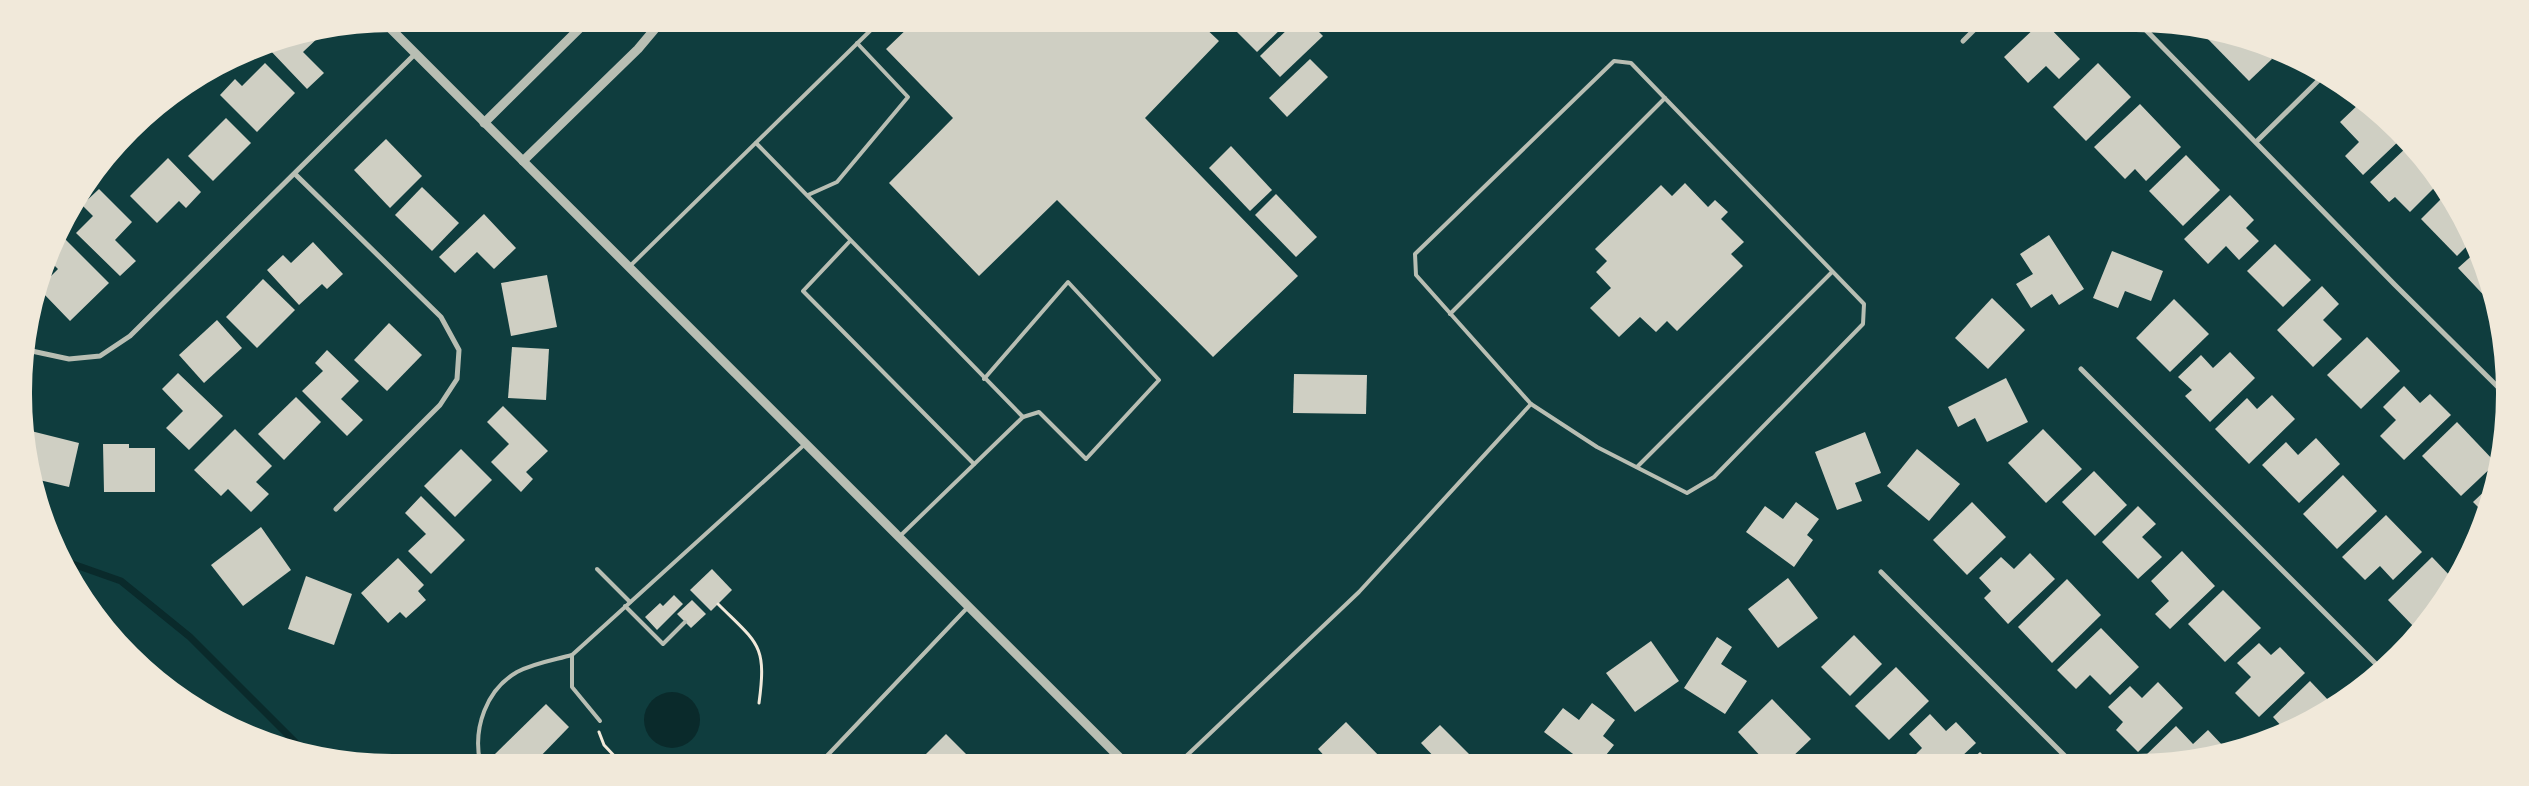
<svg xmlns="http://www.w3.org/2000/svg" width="2529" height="786" font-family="'Work Sans',sans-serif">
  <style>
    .water { fill: #0a2a2b }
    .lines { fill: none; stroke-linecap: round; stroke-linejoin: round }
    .stream { stroke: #0a2a2b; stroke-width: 7 }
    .building { fill: #cfcfc3 }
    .path { stroke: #f1e9da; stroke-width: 3 }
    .service { stroke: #b8beb3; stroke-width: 4 }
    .minor { stroke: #b8beb3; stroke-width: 5 }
    .tertiary { stroke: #b8beb3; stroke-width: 9 }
  </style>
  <rect width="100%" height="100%" fill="#0f3d3e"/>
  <circle class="water" cx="672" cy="720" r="28"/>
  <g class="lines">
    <polyline class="stream" points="70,563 121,581 190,637 302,749"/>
  </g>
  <g class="building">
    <polygon points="912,24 1201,24 1219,41 1145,118 1298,276 1213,357 1057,200 979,276 889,183 953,118 886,49"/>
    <polygon points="1244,24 1286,24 1257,52 1236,31"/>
    <polygon points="1293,24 1311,24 1323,36 1280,77 1260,56"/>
    <polygon points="2039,24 2046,24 2080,59 2059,79 2046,66 2028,83 2004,57"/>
    <polygon points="2208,31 2263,48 2272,59 2249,81 2204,35"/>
    <polygon points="319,32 321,35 303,52 324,73 307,89 267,47"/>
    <polygon points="1310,59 1328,77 1287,117 1269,98"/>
    <polygon points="265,63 295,93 257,132 220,95 235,79 242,86"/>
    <polygon points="2098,63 2131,97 2086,141 2053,107"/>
    <polygon points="2361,102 2402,138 2363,175 2345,156 2359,142 2340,122"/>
    <polygon points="2140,104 2181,147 2146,181 2135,169 2125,179 2094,147"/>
    <polygon points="226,118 251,143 213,181 188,156"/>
    <polygon points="386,139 422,176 390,208 354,170"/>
    <polygon points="1231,146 1272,190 1250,211 1209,168"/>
    <polygon points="2408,146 2439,183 2410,212 2395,197 2389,202 2370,182"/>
    <polygon points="2186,155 2220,190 2183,226 2149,191"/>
    <polygon points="168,158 201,192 186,208 179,201 157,223 130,196"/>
    <polygon points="1685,183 1708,207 1715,200 1728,212 1721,219 1744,242 1731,254 1743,266 1677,331 1667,321 1656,332 1640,317 1619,337 1590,308 1611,288 1596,272 1607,261 1595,249 1661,185 1672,196"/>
    <polygon points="422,187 459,223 432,251 395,215"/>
    <polygon points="99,189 132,222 115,240 136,261 120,276 76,233 93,216 82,205"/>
    <polygon points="1276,194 1317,237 1296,257 1255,215"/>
    <polygon points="2446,194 2472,241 2457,256 2421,219"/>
    <polygon points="2230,195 2254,220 2246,228 2259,241 2239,260 2226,246 2208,264 2184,239"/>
    <polygon points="484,214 516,248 494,269 477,252 455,273 439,257"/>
    <polygon points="2049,235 2084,289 2059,305 2052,294 2031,308 2016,284 2033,274 2020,254"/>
    <polygon points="62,236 109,283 70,321 43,293 47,280 58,269 52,263 59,240"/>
    <polygon points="313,242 343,274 327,289 322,284 299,305 267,270 283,255 291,263"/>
    <polygon points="2275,244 2311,280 2283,307 2247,271"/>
    <polygon points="2112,251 2163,271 2151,301 2125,291 2118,308 2093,298"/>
    <polygon points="2477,251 2477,252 2493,305 2458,268"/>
    <polygon points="547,275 557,327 511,336 501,283"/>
    <polygon points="263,279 295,310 257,348 226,317"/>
    <polygon points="2322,286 2339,304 2323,320 2342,339 2313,367 2277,330"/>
    <polygon points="1992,298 2025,330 1988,369 1955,338"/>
    <polygon points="2174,299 2209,334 2170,372 2136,338"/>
    <polygon points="217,320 242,348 204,383 179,355"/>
    <polygon points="389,323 422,355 387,391 354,360"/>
    <polygon points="2367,337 2400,371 2361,409 2327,375"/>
    <polygon points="512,347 549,349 546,400 508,398"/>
    <polygon points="327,350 359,381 341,399 363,420 347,436 302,391 323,371 315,363"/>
    <polygon points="2230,352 2255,378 2210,422 2185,396 2192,390 2178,377 2201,355 2213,368"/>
    <polygon points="178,373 223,416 189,450 166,428 183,411 162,389"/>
    <polygon points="1294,374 1367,375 1366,414 1293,413"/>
    <polygon points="2006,378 2028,422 1987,442 1975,418 1958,427 1948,407"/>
    <polygon points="2404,386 2420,403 2430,394 2451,415 2404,460 2380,436 2396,420 2383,407"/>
    <polygon points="2272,395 2295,419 2249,464 2215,429 2247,398 2257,409"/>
    <polygon points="296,397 321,422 284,460 258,434"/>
    <polygon points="503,406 548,451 526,472 533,479 521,492 491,462 509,444 487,422"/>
    <polygon points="2457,422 2496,463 2461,496 2422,456"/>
    <polygon points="235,429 272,466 256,482 269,494 251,512 228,489 221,496 194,470"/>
    <polygon points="2043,429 2082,469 2046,503 2008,463"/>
    <polygon points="27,430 79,443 69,487 35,479"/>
    <polygon points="1865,432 1881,473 1855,483 1862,501 1837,510 1815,452"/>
    <polygon points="2316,438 2340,464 2299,503 2262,465 2286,442 2298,455"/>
    <polygon points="103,444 129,444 129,448 155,448 155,492 104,492"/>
    <polygon points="461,449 492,480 455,517 424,486"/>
    <polygon points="1917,449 1960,484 1929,521 1887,486"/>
    <polygon points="2094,471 2127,505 2095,536 2062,502"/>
    <polygon points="2343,475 2377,511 2337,549 2303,514"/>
    <polygon points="2491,485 2481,510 2473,502"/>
    <polygon points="421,496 465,540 431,574 408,551 426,534 405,513"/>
    <polygon points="1796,502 1819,519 1807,535 1813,540 1794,567 1746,532 1765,506 1783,519"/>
    <polygon points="1972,502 2006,537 1967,575 1933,540"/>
    <polygon points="2138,506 2156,524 2142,537 2162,557 2138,579 2102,542"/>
    <polygon points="2386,515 2422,552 2393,580 2380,566 2365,580 2342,557"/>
    <polygon points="261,527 291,570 243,606 211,565"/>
    <polygon points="2182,551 2215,586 2170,629 2155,614 2169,601 2151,581"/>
    <polygon points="2030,553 2055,579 2008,624 1984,598 1991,591 1979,578 2001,557 2014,569"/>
    <polygon points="2432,557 2454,580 2416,629 2388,600"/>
    <polygon points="398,558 424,585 418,591 426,600 406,618 400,612 388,623 361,593"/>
    <polygon points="712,569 732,590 711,611 690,590"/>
    <polygon points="306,576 352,594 334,645 288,629"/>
    <polygon points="1788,578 1818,618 1778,648 1748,609"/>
    <polygon points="2067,579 2101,615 2052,663 2018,627"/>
    <polygon points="2223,590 2261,628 2225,662 2188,624"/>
    <polygon points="674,595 683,604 657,630 645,617 660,603 663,606"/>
    <polygon points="692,600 706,614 691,628 677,614"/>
    <polygon points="2101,628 2139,667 2110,695 2090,675 2076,689 2057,670"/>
    <polygon points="1854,635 1882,664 1850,696 1821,667"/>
    <polygon points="1717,637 1732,647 1721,664 1747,681 1725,714 1684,688"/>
    <polygon points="1651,641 1679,681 1635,712 1606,673"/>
    <polygon points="2259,643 2271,655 2280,647 2305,673 2259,717 2235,693 2251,677 2237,663"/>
    <polygon points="1896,667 1929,701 1889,740 1855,706"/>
    <polygon points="2310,681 2330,702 2300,724 2284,729 2273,717"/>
    <polygon points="2158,682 2183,708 2138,752 2116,730 2123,722 2108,707 2130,686 2142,698"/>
    <polygon points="1772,699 1811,739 1789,760 1764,760 1738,732"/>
    <polygon points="1592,703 1615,720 1603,736 1614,745 1602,760 1581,760 1544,732 1563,708 1579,720"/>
    <polygon points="546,704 569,727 535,762 499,762 493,756"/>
    <polygon points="1930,714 1946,731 1956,722 1976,743 1959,759 1910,760 1922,748 1909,734"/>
    <polygon points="1346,722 1383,760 1329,761 1318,749"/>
    <polygon points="1440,725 1471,756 1466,760 1437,760 1421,743"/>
    <polygon points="2176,726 2193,744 2208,730 2224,747 2184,759 2146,759 2144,757"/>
    <polygon points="946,734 973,761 919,761"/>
    <polygon points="1980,752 1987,759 1972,759"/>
  </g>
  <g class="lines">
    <g class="path">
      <path d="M 718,604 C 758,644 767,644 759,703"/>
      <polyline points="599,732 604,745 620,762"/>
    </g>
    <g class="service">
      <polygon points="1614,61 1631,63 1864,304 1863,324 1714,477 1687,493 1597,447 1531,404 1416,275 1415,254"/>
      <polyline points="756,143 1023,417"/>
      <polyline points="808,195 837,182 908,97 857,43"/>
      <polyline points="850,241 803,291 974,464"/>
      <polyline points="629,267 877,24"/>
      <polyline points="1450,314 1665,98"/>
      <polyline points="1637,467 1832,272"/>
      <polyline points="899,537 1023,417 1039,412 1086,459 1159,380 1068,282 984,379"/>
      <polyline points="597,569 630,602"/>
      <polyline points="625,606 663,644 685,622"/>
      <polyline points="572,655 572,687 600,721"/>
      <polyline points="822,761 968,607"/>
      <polyline points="1181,761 1359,592 1531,404"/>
      <path d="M 480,762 C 473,728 486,690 517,672 C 534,663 554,660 572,655 L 805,444"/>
    </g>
    <g class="minor">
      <polyline points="2140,24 2395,285 2505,394"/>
      <polyline points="1963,41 1980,24"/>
      <polyline points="2256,142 2323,76"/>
      <polyline points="295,174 441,317 459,350 457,379 440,405 336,509"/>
      <polyline points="27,350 69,359 100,356 130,336 415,54"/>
      <polyline points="2081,369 2379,667"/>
      <polyline points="1881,572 2068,759"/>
    </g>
    <g class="tertiary">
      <polyline points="386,24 1123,761"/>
      <polyline points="484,123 584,24"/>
      <polyline points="523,161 638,49 659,24"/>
    </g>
  </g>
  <path d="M0 0H2529V786H0ZM392 32H2136A360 360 0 0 1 2496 392V394A360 360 0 0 1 2136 754H392A360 360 0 0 1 32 394V392A360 360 0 0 1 392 32Z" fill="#f1e9da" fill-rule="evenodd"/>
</svg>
